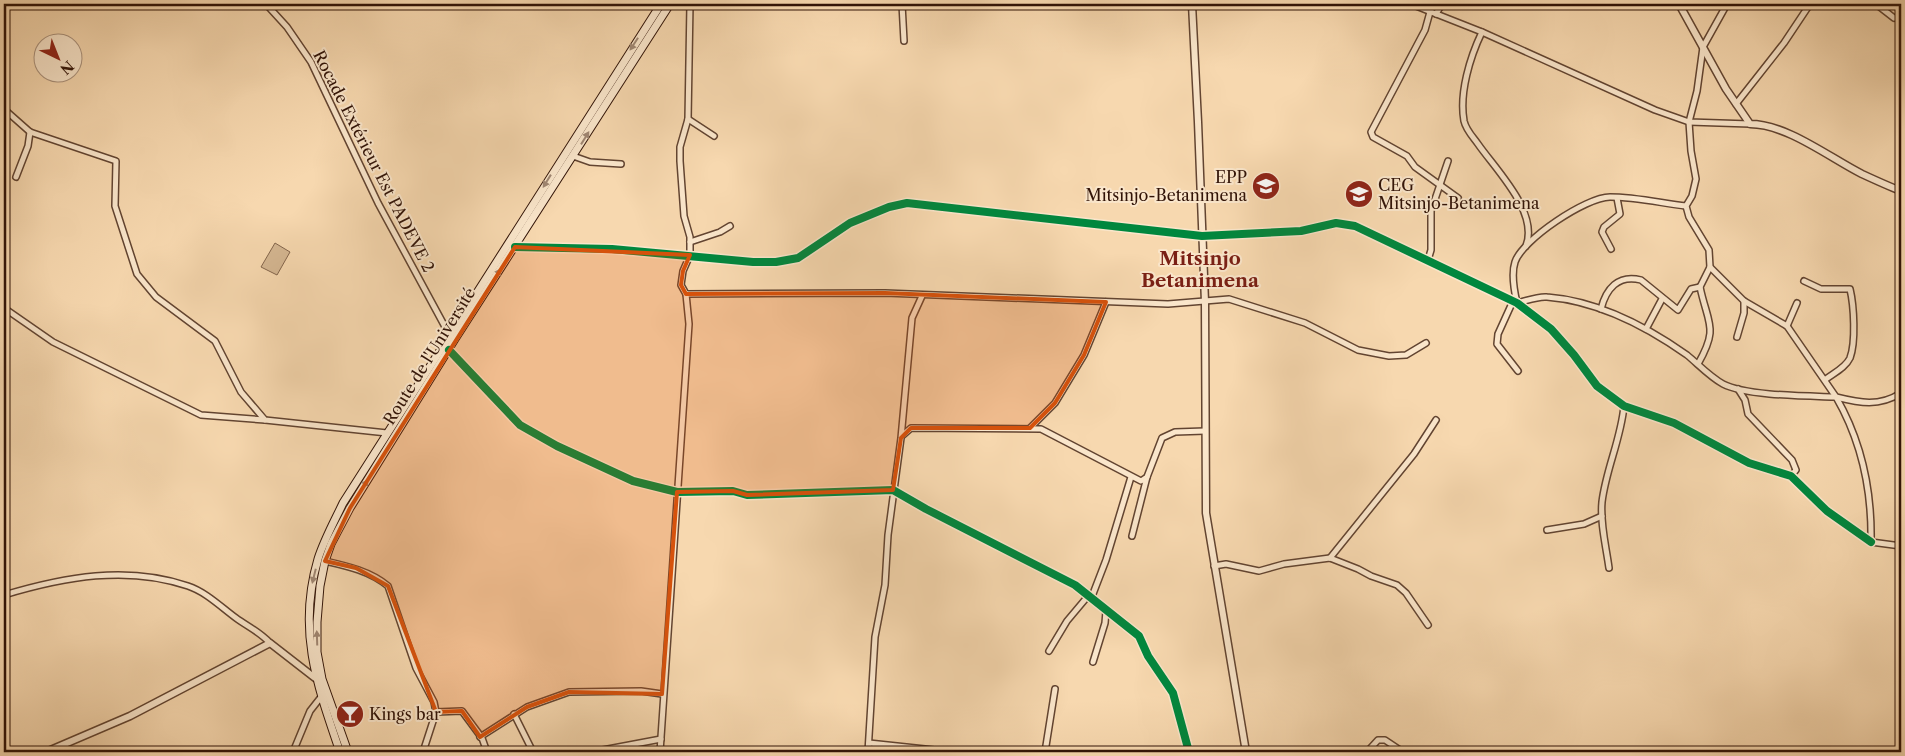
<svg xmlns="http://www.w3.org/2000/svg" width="1905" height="756" font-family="'Libre Caslon Text',serif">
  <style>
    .green { fill: #d5b792; stroke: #83654c }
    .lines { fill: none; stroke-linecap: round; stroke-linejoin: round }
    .minor-casing { stroke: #624431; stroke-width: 8 }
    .tertiary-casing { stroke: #624431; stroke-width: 9 }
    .secondary-casing { stroke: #311307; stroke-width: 9 }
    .minor { stroke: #fae6cb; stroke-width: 5 }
    .tertiary { stroke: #fae6cb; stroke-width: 6 }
    .secondary { stroke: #fae6cb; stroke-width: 7 }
    .cycleway-casing { stroke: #fae6cb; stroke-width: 11 }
    .cycleway { stroke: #00873e; stroke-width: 8 }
    .oneway { fill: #a08773 }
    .marked { fill: #d6520c; fill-opacity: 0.2; stroke: #d6520c; stroke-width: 4; stroke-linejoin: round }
    .labels { text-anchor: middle; stroke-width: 4; stroke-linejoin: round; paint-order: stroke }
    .street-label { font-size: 16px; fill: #311307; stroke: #fae6cb }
    .poi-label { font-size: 16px; fill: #311307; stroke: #fae6cb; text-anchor: start }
    .quarter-label { font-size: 19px; font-weight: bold; fill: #7a1f14; stroke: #fae6cb }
  </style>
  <rect width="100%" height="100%" fill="#f7d8af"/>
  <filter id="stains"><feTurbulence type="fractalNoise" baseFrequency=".004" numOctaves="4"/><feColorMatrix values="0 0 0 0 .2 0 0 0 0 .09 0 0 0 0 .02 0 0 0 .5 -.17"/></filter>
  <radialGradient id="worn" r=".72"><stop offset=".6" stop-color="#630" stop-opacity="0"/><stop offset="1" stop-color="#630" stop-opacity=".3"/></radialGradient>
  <polygon class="green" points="275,243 290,252 277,275 261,267"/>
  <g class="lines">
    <defs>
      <g id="minor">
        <polyline points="266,4 287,27 311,62 378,203 450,336"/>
        <polyline points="902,4 904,41"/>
        <path d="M 1411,4 L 1482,32 L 1655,110 L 1689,122 L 1691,151 L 1696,179 L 1692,196 L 1686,206 L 1689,217 L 1709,250 L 1710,267 L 1744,301 L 1787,326 L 1836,397 C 1860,403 1879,407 1901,393"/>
        <polyline points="1727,4 1703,47 1697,91 1689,122 1750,124"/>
        <polyline points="1876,4 1894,18"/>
        <polyline points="1430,12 1425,30 1371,132 1373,137 1407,156 1415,167 1458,198"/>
        <polyline points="1436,14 1442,4"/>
        <path d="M 1482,32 C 1470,57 1459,93 1464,121 C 1466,130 1473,137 1478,144 C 1496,170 1539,212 1526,246"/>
        <polyline points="1736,104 1784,43 1810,4"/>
        <polyline points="4,109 30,132 116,161 115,206 137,274 156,297 215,341 241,392 265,420 387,433"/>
        <polyline points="688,119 714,136"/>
        <polyline points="573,156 590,162 621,164"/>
        <polyline points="16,177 28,146 30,132"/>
        <polyline points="690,242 720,232 730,226"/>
        <polyline points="515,247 612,249 753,262 776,262 798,258 850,223 889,207 907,203 1202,236 1301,231 1336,223 1355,226 1517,303 1551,329 1574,355 1597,386 1624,406 1674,423 1749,463 1791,476 1827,511 1871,542"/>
        <polyline points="1611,249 1602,232 1604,227 1620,214 1617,198"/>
        <polyline points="1428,260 1431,250 1431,211 1448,161"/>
        <path d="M 1804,281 L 1821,289 L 1850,289 C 1854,306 1856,342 1850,358 C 1846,367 1834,373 1826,379"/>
        <polyline points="686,294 885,293 1168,304 1229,299 1305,323 1358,350 1389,356 1406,355 1426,343"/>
        <polyline points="1513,301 1498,334 1497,344 1518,371"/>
        <path d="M 1517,303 C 1526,301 1538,296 1547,297 C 1598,301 1646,326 1687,355 C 1698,364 1710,377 1723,384 C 1746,396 1809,396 1836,397 C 1862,442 1872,490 1871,542 L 1901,546"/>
        <path d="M 1517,303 C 1514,290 1511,274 1515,262 C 1522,240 1586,197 1610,197 C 1635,197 1661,203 1686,206"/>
        <polyline points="4,308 53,342 201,415 265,420"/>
        <path d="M 1601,309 C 1606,289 1618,274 1641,280 L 1678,310 L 1691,289 L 1700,287"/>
        <polyline points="1787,326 1797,303"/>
        <polyline points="1646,329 1662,299"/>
        <polyline points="1737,337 1744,313 1744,301"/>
        <polyline points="449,350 520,425 557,446 633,481 677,492 733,491 747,495 893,490 926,509 1075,585 1139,636 1148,656 1173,693 1189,752"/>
        <path d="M 1698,364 C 1719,327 1708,325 1700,287 L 1710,267"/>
        <polyline points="1738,389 1745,400 1748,414 1792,460 1796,470 1791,476"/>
        <polyline points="1030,428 1055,403 1084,355 1106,302"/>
        <polyline points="903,435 911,428 1041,429 1141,481 1147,477 1162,438 1175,432 1205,431"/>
        <polyline points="1547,530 1584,524 1602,516"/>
        <polyline points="1132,536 1147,477"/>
        <polyline points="1330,558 1414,454 1436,420"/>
        <path d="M 325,561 C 347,566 370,571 388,586 L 416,668 L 434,702 L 436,712 L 423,752"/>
        <polyline points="1214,566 1226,564 1259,571 1284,564 1330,558 1358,569 1371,576 1397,585 1406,593 1428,625"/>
        <path d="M 1609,568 C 1606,546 1600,523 1602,502 C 1606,469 1621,439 1624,406"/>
        <path d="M 4,595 C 64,577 127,565 188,586 C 206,592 221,607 236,618 C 247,626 260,632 270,643"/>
        <polyline points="1091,599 1106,560 1131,477"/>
        <polyline points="1049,651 1067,621 1088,596"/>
        <polyline points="1093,662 1105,623 1106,611"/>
        <polyline points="436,712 462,711 482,738 487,752"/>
        <polyline points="514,714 533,752"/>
        <polyline points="480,737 527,707 569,692 641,691 662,694"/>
        <polyline points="869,743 953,752"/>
        <polyline points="293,752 310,711 321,697"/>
        <polyline points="592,752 661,739"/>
        <polyline points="660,752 689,324 686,294 681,285 683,271 690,255 690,237 684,216 680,161 680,147 688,119 690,4"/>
        <polyline points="868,752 875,637 885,585 888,535 901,438 912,318 922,296"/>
        <polyline points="1045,752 1055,689"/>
        <polyline points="1367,752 1378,740 1385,740 1403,752"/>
      </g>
      <g id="tertiary">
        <polyline points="1192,4 1198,122 1205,302 1206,513 1246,752"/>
        <path d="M 1679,4 L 1726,89 L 1750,124 C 1787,124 1830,158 1862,174 C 1875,180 1888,186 1901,191"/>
        <polyline points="46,752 130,716 270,643 315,678"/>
      </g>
      <g id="secondary">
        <path d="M 340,752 C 317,685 297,630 318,559 C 324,540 334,522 343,503 L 661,4"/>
        <polyline points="348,752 322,679 317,652 317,622 320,586 325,561 331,544 350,508 455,339 670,4"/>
      </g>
    </defs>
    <use href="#minor" class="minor-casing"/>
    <use href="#tertiary" class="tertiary-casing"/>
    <use href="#secondary" class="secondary-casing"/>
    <use href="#minor" class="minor"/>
    <use href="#tertiary" class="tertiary"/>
    <use href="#secondary" class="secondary"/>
    <defs>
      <g id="cycleway">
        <polyline points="515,247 612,249 753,262 776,262 798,258 850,223 889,207 907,203 1202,236 1301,231 1336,223 1355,226 1517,303 1551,329 1574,355 1597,386 1624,406 1674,423 1749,463 1791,476 1827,511 1871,542"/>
        <polyline points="449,350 520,425 557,446 633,481 677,492 733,491 747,495 893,490 926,509 1075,585 1139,636 1148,656 1173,693 1189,752"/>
      </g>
    </defs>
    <use href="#cycleway" class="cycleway-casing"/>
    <use href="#cycleway" class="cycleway"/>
  </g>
  <defs><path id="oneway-solid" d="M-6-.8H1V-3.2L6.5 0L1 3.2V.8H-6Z" transform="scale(1.25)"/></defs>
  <g class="oneway">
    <use href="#oneway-solid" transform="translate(634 44) rotate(123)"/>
    <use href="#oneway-solid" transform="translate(585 138) rotate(-58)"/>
    <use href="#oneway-solid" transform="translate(547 181) rotate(122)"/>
    <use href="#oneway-solid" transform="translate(497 275) rotate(-58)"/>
    <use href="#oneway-solid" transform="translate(364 486) rotate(-58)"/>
    <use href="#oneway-solid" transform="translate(314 576) rotate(104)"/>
    <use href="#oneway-solid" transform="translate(317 638) rotate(-92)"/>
  </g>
  <path class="marked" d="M 515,247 L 690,255 L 683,271 L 681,285 L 686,294 L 885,293 L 1106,302 L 1084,355 L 1055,403 L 1030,428 L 911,428 L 901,438 L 893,490 L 747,495 L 733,491 L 677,492 L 662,694 L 569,692 L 527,707 L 480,737 L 462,711 L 436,712 L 388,586 L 356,568 L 325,561 L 350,508 Z"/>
  <defs>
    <symbol id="school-disc" viewBox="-11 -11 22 22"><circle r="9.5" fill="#8f2418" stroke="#fae6cb"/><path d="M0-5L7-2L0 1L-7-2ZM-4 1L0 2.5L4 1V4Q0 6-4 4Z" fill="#fff"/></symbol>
    <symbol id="bar-disc" viewBox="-11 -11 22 22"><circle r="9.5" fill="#8f2418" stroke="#fae6cb"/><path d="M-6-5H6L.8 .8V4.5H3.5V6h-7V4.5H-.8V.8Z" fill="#fff"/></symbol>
  </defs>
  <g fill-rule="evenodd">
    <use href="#school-disc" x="1250" y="170" width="32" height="32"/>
    <use href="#school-disc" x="1343" y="178" width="32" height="32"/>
    <use href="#bar-disc" x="334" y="698" width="32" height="32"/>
  </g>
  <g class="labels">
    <g class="street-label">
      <text transform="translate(374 161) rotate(63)" y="6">Rocade Extérieur Est PADEVE 2</text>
      <text transform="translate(429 356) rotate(-58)" y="6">Route de l'Université</text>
    </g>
    <g class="poi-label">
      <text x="1247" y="183" text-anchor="end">EPP<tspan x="1247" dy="18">Mitsinjo-Betanimena</tspan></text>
      <text x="1378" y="191">CEG<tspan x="1378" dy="18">Mitsinjo-Betanimena</tspan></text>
      <text x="369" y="720">Kings bar</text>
    </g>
    <g class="quarter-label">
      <text x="1200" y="265">Mitsinjo<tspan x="1200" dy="22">Betanimena</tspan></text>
    </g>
  </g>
  <rect width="1905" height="756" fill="none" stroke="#f7d8af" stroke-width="20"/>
  <rect x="5" y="5" width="1895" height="746" fill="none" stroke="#311307" stroke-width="2.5"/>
  <rect x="10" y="10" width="1885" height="736" fill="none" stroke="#311307"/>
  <g transform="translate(58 58) rotate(137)"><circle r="24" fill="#fae6cb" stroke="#aa927d"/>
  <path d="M0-4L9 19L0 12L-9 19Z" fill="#8f2418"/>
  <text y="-8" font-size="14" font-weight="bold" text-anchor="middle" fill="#311307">N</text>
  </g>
  <rect width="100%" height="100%" filter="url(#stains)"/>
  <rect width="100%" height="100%" fill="url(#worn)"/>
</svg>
